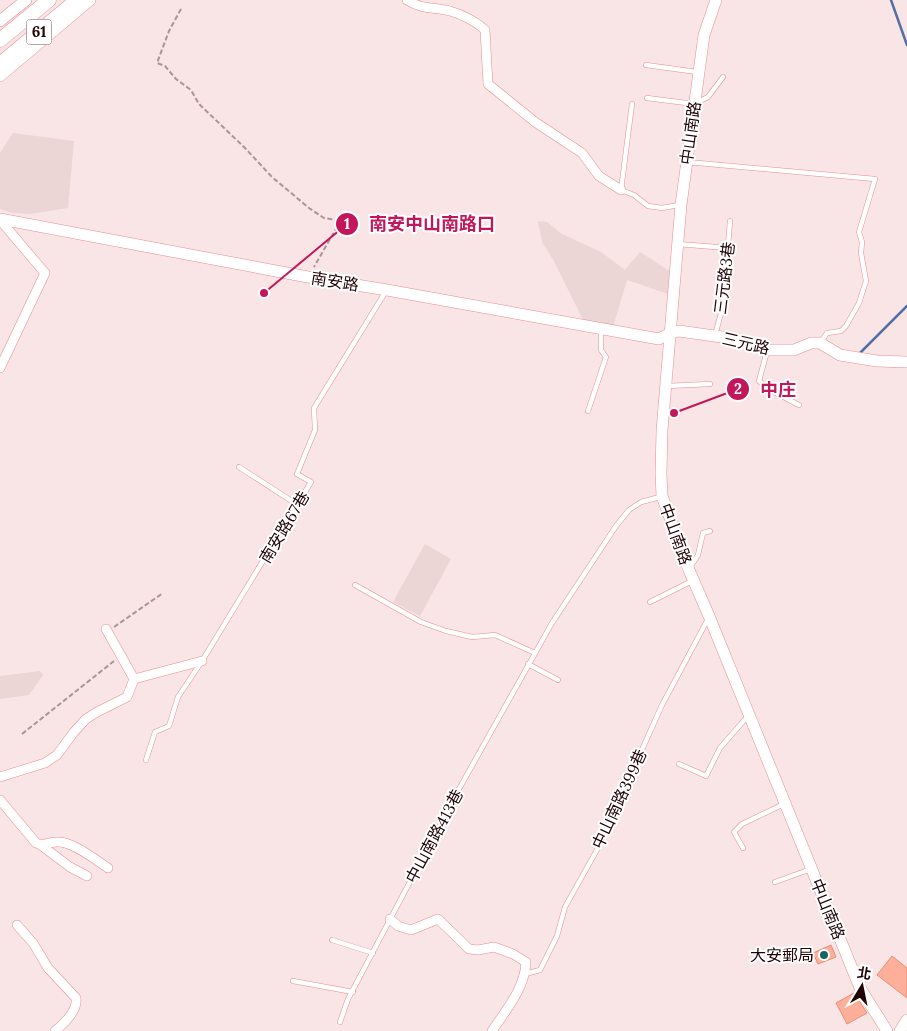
<svg xmlns="http://www.w3.org/2000/svg" width="907" height="1031" font-family="Lora,'Noto Sans TC',serif">
  <style>
    .built { fill: #ebd5d5 }
    .lines { fill: none; stroke-linecap: round; stroke-linejoin: round }
    .stream { stroke: #5270a4; stroke-width: 2.5 }
    .building { fill: #feaf99; stroke: #e48f78 }
    .service-casing { stroke: #e78d93; stroke-width: 5.5 }
    .minor-casing { stroke: #e78d93; stroke-width: 10 }
    .tertiary-casing { stroke: #e78d93; stroke-width: 12 }
    .trunk-casing { stroke: #e78d93; stroke-width: 15 }
    .path { stroke: #ab9495; stroke-width: 2; stroke-dasharray: 5 2.5; stroke-linecap: butt }
    .service { stroke: #fff; stroke-width: 4.5 }
    .minor { stroke: #fff; stroke-width: 9 }
    .tertiary { stroke: #fff; stroke-width: 11 }
    .trunk { stroke: #fff; stroke-width: 14 }
    .poi-dot { fill: #166565; stroke: #fff; stroke-width: 2 }
    .labels { text-anchor: middle; stroke-width: 4; stroke-linejoin: round; paint-order: stroke }
    .shield { fill: #fff; stroke: #644f51; stroke-width: 1 }
    .shield-label { font-size: 15px; font-weight: bold; fill: #210306 }
    .street-label { font-size: 16px; fill: #210306; stroke: #fff }
    .poi-label { font-size: 16px; fill: #210306; stroke: #fff; text-anchor: end }
    .leader { fill: none; stroke: #c2185b; stroke-width: 2 }
    .callout-dot { fill: #c2185b; stroke: #fff; stroke-width: 2 }
    .mark-label { font-size: 15px; text-anchor: middle; font-weight: bold; fill: #fff }
    .callout-label { font-size: 18px; text-anchor: middle; font-weight: bold; fill: #c2185b; stroke: #fff; stroke-width: 4; stroke-linejoin: round; paint-order: stroke }
  </style>
  <rect width="100%" height="100%" fill="#f9e5e5"/>
  <g class="built">
    <polygon points="13,133 74,141 68,208 30,214 14,213 0,209 0,153"/>
    <polygon points="538,221 547,222 562,234 601,252 625,270 640,252 671,272 671,295 627,280 613,327 584,322 554,261 542,242"/>
    <polygon points="425,544 451,559 420,616 393,602"/>
    <polygon points="40,671 43,675 29,695 0,699 0,676"/>
  </g>
  <g class="lines">
    <g class="stream">
      <polyline points="891,0 907,45"/>
      <polyline points="859,354 907,306"/>
    </g>
  </g>
  <g class="building">
    <polygon points="831,945 836,957 818,964 813,953"/>
    <polygon points="892,956 907,968 907,998 877,975"/>
    <polygon points="854,993 867,1013 847,1024 836,1003"/>
  </g>
  <g class="lines">
    <defs>
      <g id="service">
        <polyline points="646,65 697,72"/>
        <polyline points="647,98 694,104 708,97 723,77"/>
        <polyline points="632,104 621,190 634,195 648,206 662,208 679,205"/>
        <polyline points="687,162 875,179 859,232 862,242 861,253 866,281 859,303 846,326 841,331 827,333 821,342"/>
        <polyline points="678,244 728,248"/>
        <polyline points="715,335 723,306 730,221"/>
        <polyline points="767,351 759,381 770,390 799,405"/>
        <polyline points="667,386 710,384"/>
        <polyline points="588,411 606,357 601,350 601,330"/>
        <polyline points="239,467 298,505"/>
        <polyline points="689,569 698,555 703,533 710,531"/>
        <polyline points="355,585 421,622 446,631 472,637 495,635 535,653"/>
        <polyline points="650,602 692,581"/>
        <polyline points="528,664 558,680"/>
        <polyline points="146,760 155,732 169,726 178,697 202,661 311,482 297,474 315,430 314,408 386,291"/>
        <polyline points="679,764 706,776 720,748 748,716"/>
        <polyline points="743,848 734,832 742,824 784,804"/>
        <polyline points="775,882 811,869"/>
        <polyline points="332,940 373,953"/>
        <polyline points="525,974 540,970 557,936 565,907 598,848 662,705 708,619"/>
        <polyline points="293,981 353,992"/>
        <polyline points="340,1022 348,999 459,789 552,623 616,526 629,510 641,502 660,497"/>
      </g>
      <g id="minor">
        <path d="M 407,0 C 423,10 433,7 450,11 C 461,14 477,22 485,30 L 488,84 L 535,122 L 582,153 L 599,176 L 621,190"/>
        <polyline points="0,220 45,273 0,368"/>
        <polyline points="134,679 202,661"/>
        <polyline points="0,777 45,763 57,755 74,732 86,719 97,712 127,697 134,679 106,629"/>
        <path d="M 0,800 L 36,843 C 44,847 50,841 59,842 C 73,842 96,860 108,868"/>
        <polyline points="42,846 70,867 87,876"/>
        <path d="M 390,919 L 398,926 L 411,930 L 438,919 L 469,949 L 478,950 L 494,947 L 513,954 L 526,962 C 525,988 506,1010 492,1031"/>
        <path d="M 17,925 L 33,943 L 48,968 L 76,998 C 78,1010 64,1024 55,1031"/>
      </g>
      <g id="tertiary">
        <polyline points="716,0 704,35 681,205 662,430 661,474 662,496 689,570 709,616 860,988 887,1031"/>
        <polyline points="0,21 26,0"/>
        <polyline points="0,76 90,0"/>
        <polyline points="0,219 308,277 387,290 659,339 670,333 679,331 736,339 767,350 794,350 811,343 820,343 840,355 877,361 907,362"/>
        <polyline points="900,1031 907,1020"/>
      </g>
      <g id="trunk">
        <polyline points="0,40 49,0"/>
        <polyline points="0,64 77,0"/>
      </g>
    </defs>
    <use href="#service" class="service-casing"/>
    <use href="#minor" class="minor-casing"/>
    <use href="#tertiary" class="tertiary-casing"/>
    <use href="#trunk" class="trunk-casing"/>
    <g class="path">
      <polyline points="181,9 169,31 157,63 165,66 176,79 191,90 199,104 245,148 272,177 309,208 324,218 336,220 337,227 314,267"/>
      <polyline points="114,627 163,593"/>
      <polyline points="22,734 114,661"/>
    </g>
    <use href="#service" class="service"/>
    <use href="#minor" class="minor"/>
    <use href="#tertiary" class="tertiary"/>
    <use href="#trunk" class="trunk"/>
  </g>
  <circle class="poi-dot" cx="824" cy="955" r="5"/>
  <g class="labels">
    <rect class="shield" x="26.5" y="19.5" width="25" height="25" rx="4"/>
    <g class="shield-label">
      <text x="39" y="37">61</text>
    </g>
    <g class="street-label">
      <text transform="translate(690 133) rotate(-82)" y="6">中山南路</text>
      <text transform="translate(724 278) rotate(-83)" y="6">三元路3巷</text>
      <text transform="translate(335 281) rotate(9)" y="6">南安路</text>
      <text transform="translate(746 343) rotate(13)" y="6">三元路</text>
      <text transform="translate(284 527) rotate(-59)" y="6">南安路67巷</text>
      <text transform="translate(676 534) rotate(70)" y="6">中山南路</text>
      <text transform="translate(619 799) rotate(-65)" y="6">中山南路399巷</text>
      <text transform="translate(434 836) rotate(-62)" y="6">中山南路413巷</text>
      <text transform="translate(828 909) rotate(68)" y="6">中山南路</text>
    </g>
    <g class="poi-label">
      <text x="814" y="961">大安郵局</text>
    </g>
  </g>
  <path class="leader" d="M264 293L347 224M674 413L738 389"/>
  <g class="callout-dot">
    <circle cx="264" cy="293" r="5"/>
    <circle cx="674" cy="413" r="5"/>
    <circle cx="347" cy="224" r="12"/>
    <circle cx="738" cy="389" r="12"/>
  </g>
  <g class="mark-label">
    <text x="347" y="229">1</text>
    <text x="738" y="394">2</text>
  </g>
  <g class="callout-label">
    <text x="432" y="230">南安中山南路口</text>
    <text x="778" y="396">中庄</text>
  </g>
  <g transform="translate(862 986) rotate(10)" stroke="#ffffff" stroke-width="4" paint-order="stroke">
  <path d="M0-4L9 19L0 12L-9 19Z" fill="#210306"/>
  <text y="-8" font-size="14" font-weight="bold" text-anchor="middle" fill="#210306">北</text>
  </g>
</svg>
